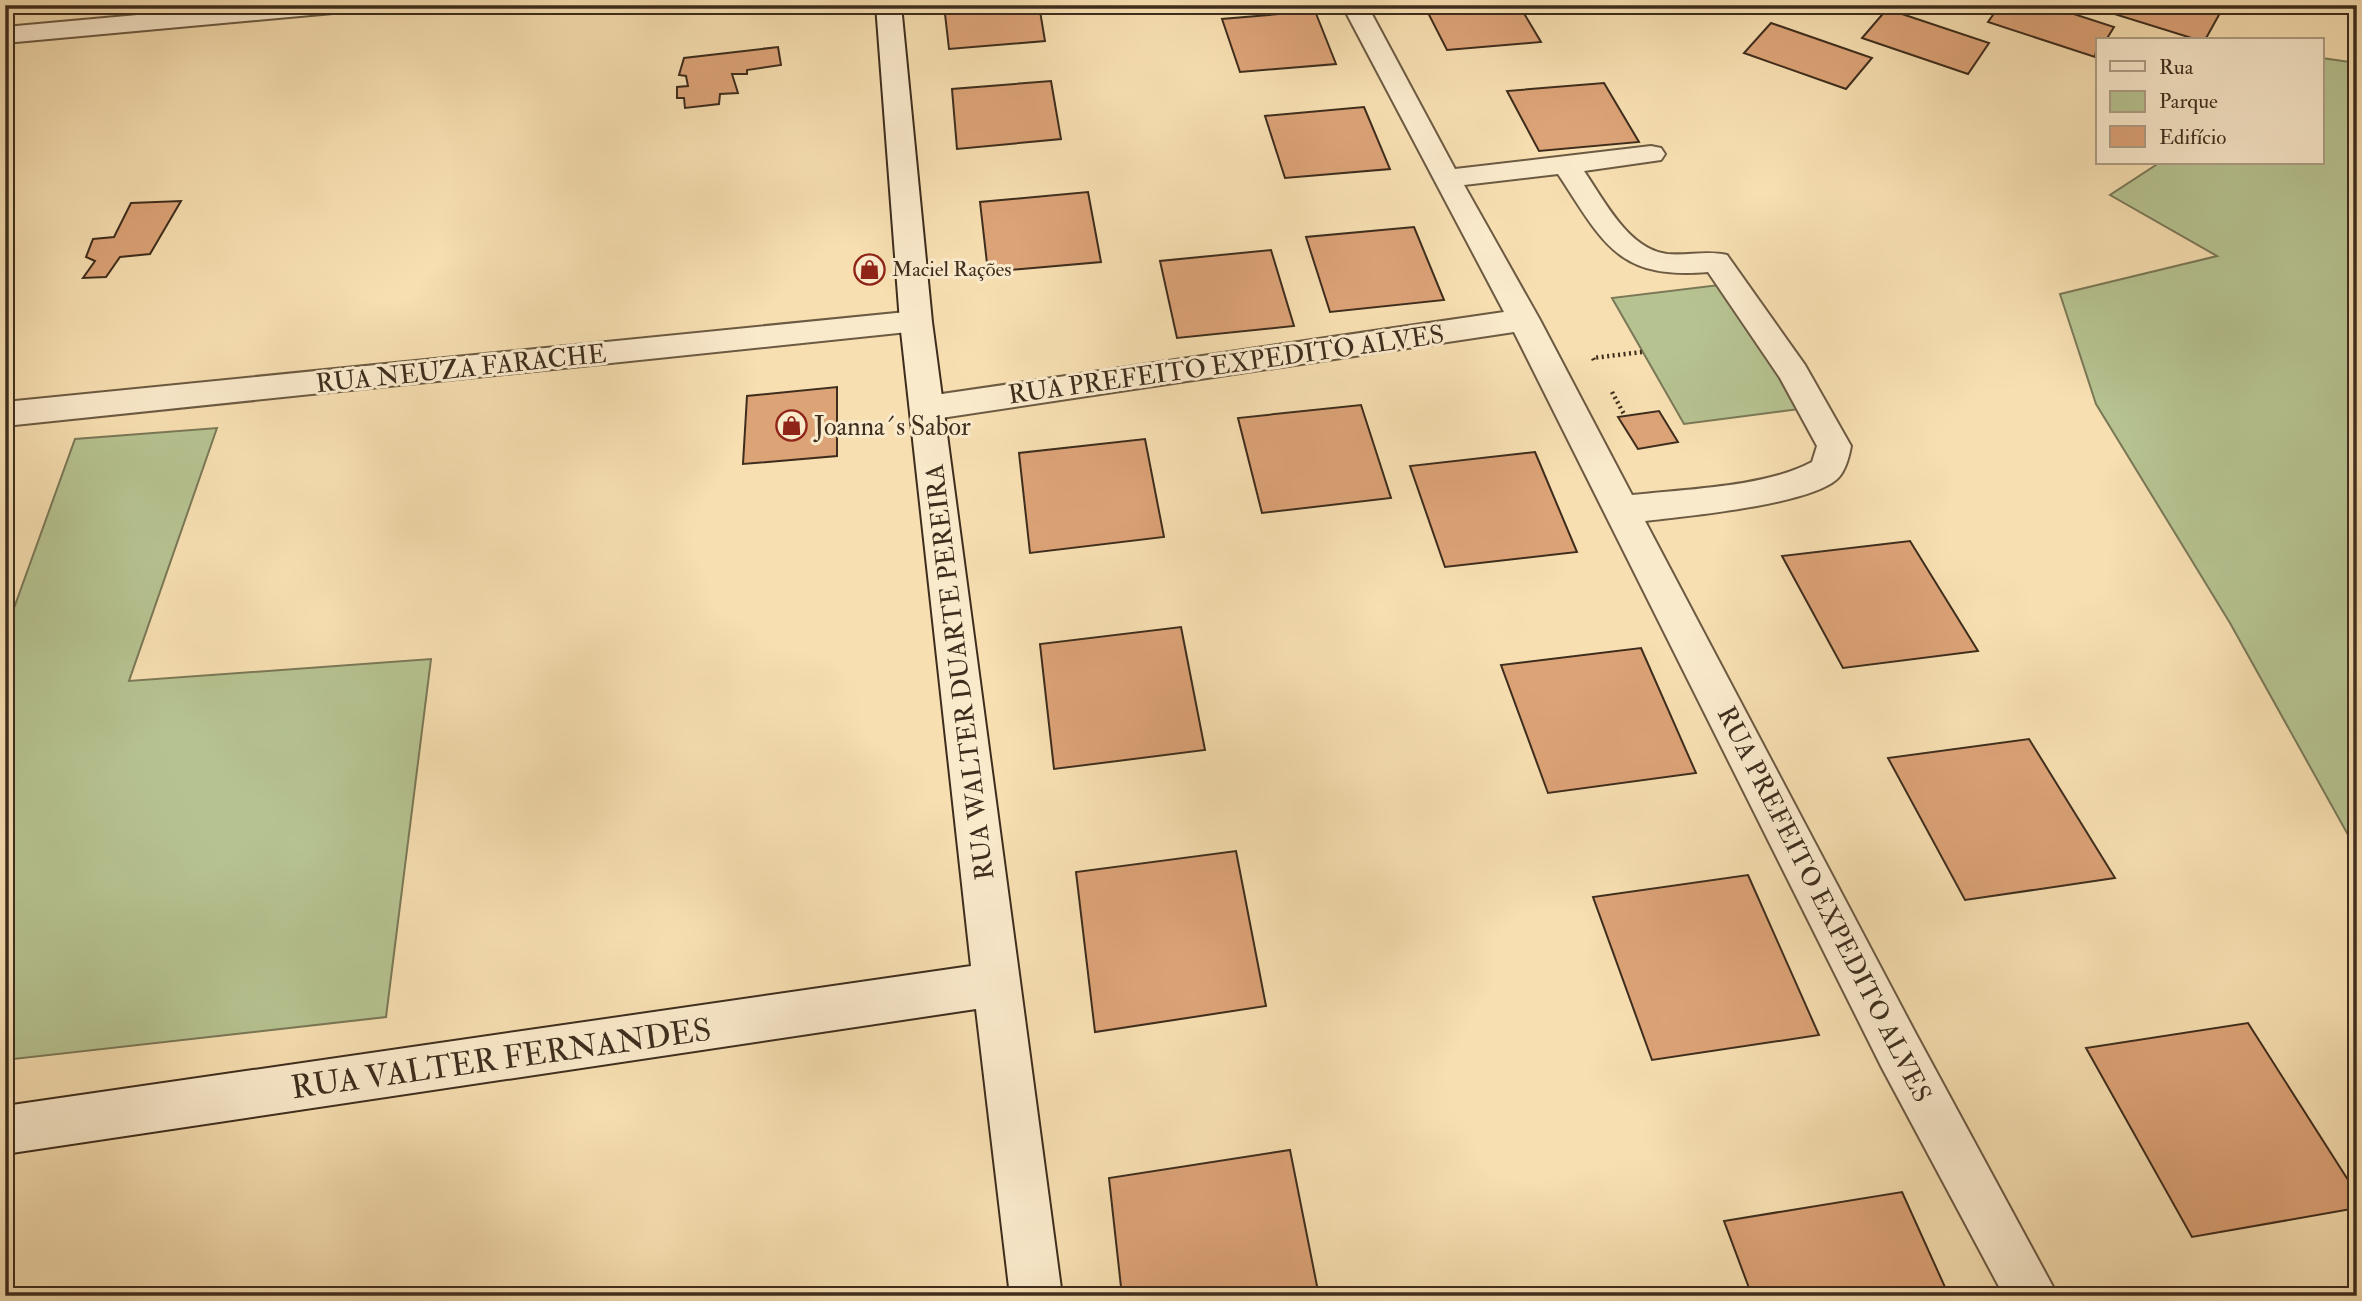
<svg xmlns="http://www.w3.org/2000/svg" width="2362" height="1301" font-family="'IM FELL Double Pica',serif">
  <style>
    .green { fill: #b6c391; stroke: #7a7857; stroke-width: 2 }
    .building { fill: #dca377; stroke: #3e2d1d; stroke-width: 2 }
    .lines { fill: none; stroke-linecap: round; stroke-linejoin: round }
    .street-casing { stroke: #6c5a42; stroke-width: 4 }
    .secondary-casing { stroke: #3e2d1d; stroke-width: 4 }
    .path { stroke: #3e2d1d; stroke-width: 4.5; stroke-dasharray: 2 3.5; stroke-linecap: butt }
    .street { fill: #faeacc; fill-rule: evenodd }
    .secondary { fill: #faeacc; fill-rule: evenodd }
    .labels { text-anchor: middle; stroke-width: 6; stroke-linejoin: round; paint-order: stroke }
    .far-poi-label { font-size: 21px; fill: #3e2d1d; stroke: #faeacc; text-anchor: start }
    .street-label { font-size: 26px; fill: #3e2d1d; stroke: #faeacc }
    .poi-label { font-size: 26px; fill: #3e2d1d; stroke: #faeacc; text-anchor: start }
    .near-street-label { font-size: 32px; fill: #3e2d1d; stroke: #faeacc }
  </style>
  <rect width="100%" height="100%" fill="#f7dfb1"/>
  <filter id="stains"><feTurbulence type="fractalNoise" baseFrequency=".00286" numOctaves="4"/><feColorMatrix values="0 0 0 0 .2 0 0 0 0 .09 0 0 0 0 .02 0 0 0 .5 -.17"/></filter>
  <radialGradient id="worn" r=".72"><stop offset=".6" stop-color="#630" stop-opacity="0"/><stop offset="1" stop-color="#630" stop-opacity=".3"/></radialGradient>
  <g class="green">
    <polygon points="2322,58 2357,63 2357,851 2230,623 2096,404 2060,294 2217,256 2110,195 2159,163 2322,163"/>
    <polygon points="1719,285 1800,409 1684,424 1612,298"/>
    <polygon points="217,428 129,681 431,659 386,1017 5,1060 5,633 75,439"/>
  </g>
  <g class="building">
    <polygon points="54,5 118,5 49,13"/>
    <polygon points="944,5 1039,5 1045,41 949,49"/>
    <polygon points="1424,5 1519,5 1541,42 1447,50"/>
    <polygon points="2000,5 2046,5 2114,27 2106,40 2098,40 2095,57 1988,22"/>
    <polygon points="2097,5 2194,5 2220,13 2205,40 2198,40 2095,8"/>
    <polygon points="1887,9 1989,43 1968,74 1862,38"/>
    <polygon points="1315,11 1336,64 1240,72 1222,19"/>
    <polygon points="1771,23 1872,58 1846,89 1744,53"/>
    <polygon points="778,47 781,65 747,70 747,74 732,74 738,93 720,94 719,104 685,108 684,98 677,98 677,87 688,86 686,76 679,75 684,58"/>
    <polygon points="1051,81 1061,139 957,149 952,89"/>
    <polygon points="1604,83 1639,142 1539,151 1507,91"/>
    <polygon points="1364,107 1390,169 1285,178 1265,116"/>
    <polygon points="1088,192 1101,262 988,272 980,202"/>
    <polygon points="181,201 150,254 120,257 106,277 83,278 95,261 86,257 93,239 114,237 131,203"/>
    <polygon points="1414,227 1444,300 1330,312 1306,237"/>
    <polygon points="1271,250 1294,326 1177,338 1160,261"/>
    <polygon points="837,387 837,456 743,464 747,396"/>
    <polygon points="1361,405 1391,498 1262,513 1238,418"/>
    <polygon points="1659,411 1678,442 1638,449 1618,417"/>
    <polygon points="1145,439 1164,537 1030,553 1019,453"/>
    <polygon points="1535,452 1577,552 1445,567 1410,466"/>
    <polygon points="1910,541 1978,651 1843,668 1782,556"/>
    <polygon points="1181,627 1205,750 1054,769 1040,644"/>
    <polygon points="1641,648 1696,773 1548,793 1501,665"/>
    <polygon points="2029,739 2115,878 1965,900 1888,758"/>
    <polygon points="1236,851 1266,1006 1095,1032 1076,872"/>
    <polygon points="1748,875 1819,1035 1652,1060 1593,897"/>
    <polygon points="2248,1023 2357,1194 2357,1208 2192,1237 2086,1048"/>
    <polygon points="1290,1150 1319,1296 1122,1296 1109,1178"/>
    <polygon points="1902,1192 1949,1296 1752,1296 1724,1221"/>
  </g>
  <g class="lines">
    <defs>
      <g id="street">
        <polygon points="248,5 345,5 342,10 333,13 5,43 5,27"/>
        <path d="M 1342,5 L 1367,5 L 1455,169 L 1651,146 L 1661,148 L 1665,154 L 1661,160 L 1584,171 C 1604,200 1628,249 1667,254 C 1687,256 1707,250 1727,255 L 1805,365 L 1851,446 C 1849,457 1845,473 1836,480 C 1806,505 1687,516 1645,521 L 1916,1034 L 2058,1296 L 2004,1296 L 1882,1068 L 1514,332 L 928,420 L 916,416 L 911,408 L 916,400 L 928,396 L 1504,312 ZM 1558,174 C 1603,242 1617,280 1708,272 L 1780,378 L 1817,446 L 1812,462 C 1766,487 1685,489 1632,495 L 1540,320 L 1464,185 Z"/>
        <polygon points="916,311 927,314 932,322 927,330 5,426 5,402"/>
      </g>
      <polygon id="secondary" points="876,5 901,5 932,322 1062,1296 1010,1296 976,1009 5,1154 5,1106 971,966 900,322"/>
    </defs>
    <use href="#street" class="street-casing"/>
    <use href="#secondary" class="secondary-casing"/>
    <g class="path">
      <polyline points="1594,360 1593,358 1642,352"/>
      <polyline points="1612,392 1625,416"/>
    </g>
    <use href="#street" class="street"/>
    <use href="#secondary" class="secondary"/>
  </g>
  <defs>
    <symbol id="shop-ring" viewBox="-11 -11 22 22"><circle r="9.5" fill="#faeacc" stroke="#8f2418" stroke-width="1.5"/><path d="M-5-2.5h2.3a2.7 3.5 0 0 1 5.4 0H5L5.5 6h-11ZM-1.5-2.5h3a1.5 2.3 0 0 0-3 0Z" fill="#8f2418"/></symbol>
  </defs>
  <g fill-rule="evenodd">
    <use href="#shop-ring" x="852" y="252" width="35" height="35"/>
    <use href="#shop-ring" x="774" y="408" width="35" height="35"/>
  </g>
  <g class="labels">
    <g class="far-poi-label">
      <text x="892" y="276">Maciel Rações</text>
    </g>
    <g class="street-label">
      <text transform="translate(1226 364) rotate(-8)" y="9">RUA PREFEITO EXPEDITO ALVES</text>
      <text transform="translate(461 368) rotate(-6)" y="9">RUA NEUZA FARACHE</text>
      <text transform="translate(959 672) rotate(-97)" y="9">RUA WALTER DUARTE PEREIRA</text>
      <text transform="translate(1825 904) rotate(63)" y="9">RUA PREFEITO EXPEDITO ALVES</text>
    </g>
    <g class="poi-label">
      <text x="814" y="435">Joanna´s Sabor</text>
    </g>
    <g class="near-street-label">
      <text transform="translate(501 1058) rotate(-8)" y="11">RUA VALTER FERNANDES</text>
    </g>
  </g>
  <rect width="2362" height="1301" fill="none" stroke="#f7dfb1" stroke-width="28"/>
  <rect x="7" y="7" width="2348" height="1287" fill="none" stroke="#3e2d1d" stroke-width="3.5"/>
  <rect x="14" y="14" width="2334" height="1273" fill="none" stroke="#3e2d1d" stroke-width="2"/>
  <rect x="2096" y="38" width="228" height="126" fill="#faeacc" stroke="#af9e86" stroke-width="2"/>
  <rect x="2110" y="61" width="35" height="10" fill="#faeacc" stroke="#af9e86" stroke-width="2"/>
  <text x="2159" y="74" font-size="21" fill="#3e2d1d">Rua</text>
  <rect x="2110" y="91" width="35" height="21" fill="#b6c391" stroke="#af9e86" stroke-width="2"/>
  <text x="2159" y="108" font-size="21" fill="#3e2d1d">Parque</text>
  <rect x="2110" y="126" width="35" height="21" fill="#dca377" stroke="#af9e86" stroke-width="2"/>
  <text x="2159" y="144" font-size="21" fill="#3e2d1d">Edifício</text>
  <rect width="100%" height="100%" filter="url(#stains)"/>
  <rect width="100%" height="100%" fill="url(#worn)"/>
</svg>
